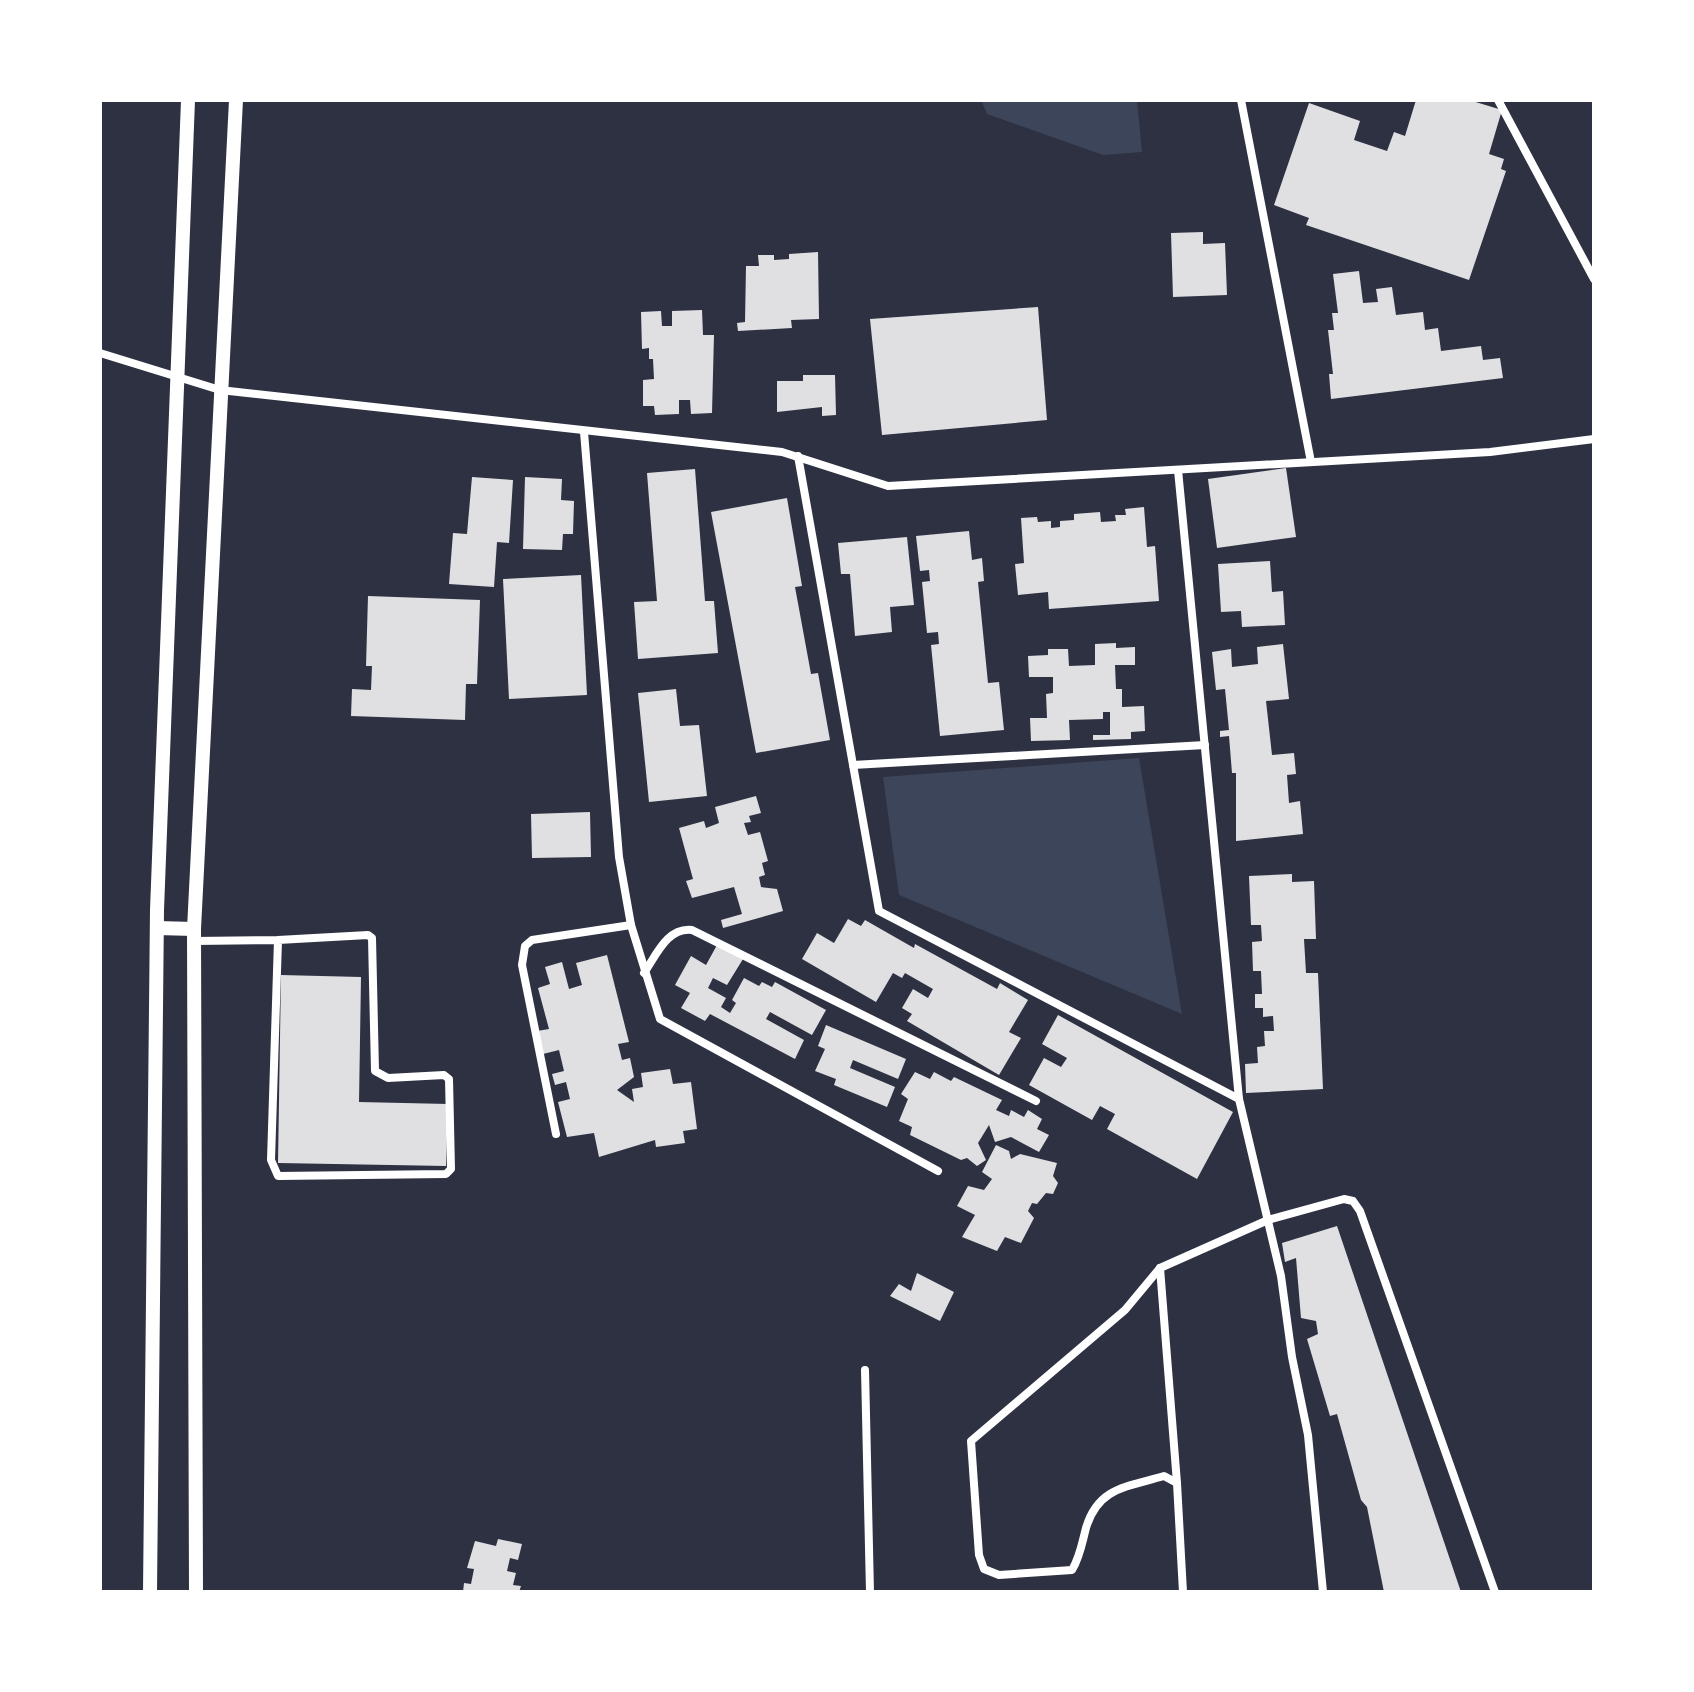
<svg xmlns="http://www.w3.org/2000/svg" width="1694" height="1692" font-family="'Source Sans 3',sans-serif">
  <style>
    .green { fill: #3c4559 }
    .building { fill: #e0e0e3 }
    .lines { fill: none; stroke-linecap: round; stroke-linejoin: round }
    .minor { stroke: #fff; stroke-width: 8 }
    .tertiary { stroke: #fff; stroke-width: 14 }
  </style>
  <rect width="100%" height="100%" fill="#2d3142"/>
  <g class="green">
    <polygon points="981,100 1137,100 1142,152 1103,155 987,114"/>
    <polygon points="1139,758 1182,1014 899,895 883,777"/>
  </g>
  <g class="building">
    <polygon points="1416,100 1469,100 1502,110 1489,154 1504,159 1501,169 1506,171 1469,280 1306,225 1309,218 1274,205 1309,103 1360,121 1354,140 1387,151 1394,132 1405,136"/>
    <polygon points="1203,232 1203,244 1225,243 1227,295 1173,297 1171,233"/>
    <polygon points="818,252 819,319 791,320 792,328 738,331 737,323 745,322 746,266 759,266 758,255 774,255 774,260 789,259 789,254"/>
    <polygon points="1359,271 1363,303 1378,302 1376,289 1392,287 1396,315 1423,312 1425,330 1438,328 1441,351 1481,346 1483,360 1500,358 1503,378 1331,399 1329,374 1333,374 1328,330 1334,330 1332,313 1338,313 1333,274"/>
    <polygon points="1038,307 1047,420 882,435 870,319"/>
    <polygon points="702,310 703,335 714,335 712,413 691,414 690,400 679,400 679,414 655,415 654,406 643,406 643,380 654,379 653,359 649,359 649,348 642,349 641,312 661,311 662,326 672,326 672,311"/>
    <polygon points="803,375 835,375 836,415 822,416 822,407 777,412 777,381 803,381"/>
    <polygon points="1286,468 1296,537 1217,548 1208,479"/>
    <polygon points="695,469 705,601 714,601 718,653 638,659 634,602 657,601 647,473"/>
    <polygon points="472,477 513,480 509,543 497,542 494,587 449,584 453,533 467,534"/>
    <polygon points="525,477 562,479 561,500 574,501 573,534 563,534 562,550 523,549"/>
    <polygon points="787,498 802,586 795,587 811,674 818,673 830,740 756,753 711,512"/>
    <polygon points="1144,507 1147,547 1155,546 1159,601 1049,609 1048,592 1018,595 1015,564 1024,563 1021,518 1037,517 1038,522 1051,521 1051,528 1060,527 1060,521 1074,520 1074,514 1100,512 1101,522 1116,521 1115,515 1126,515 1125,509"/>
    <polygon points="969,531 972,560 982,558 984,581 978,582 988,683 999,682 1004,730 940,736 931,645 939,644 938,632 927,633 922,582 930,581 929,570 920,571 916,536"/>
    <polygon points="907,537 914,605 890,607 892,632 855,636 850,574 841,574 838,543"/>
    <polygon points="1270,561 1272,592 1283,591 1285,625 1242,627 1241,611 1221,612 1218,564"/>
    <polygon points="581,575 587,695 509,699 503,579"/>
    <polygon points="368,596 480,600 477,684 466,684 465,720 351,716 352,689 371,690 372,666 366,666"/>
    <polygon points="1116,643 1116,648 1135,647 1135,665 1115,665 1116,689 1122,689 1122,707 1144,706 1145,731 1131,732 1131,739 1093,740 1093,735 1110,735 1110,712 1103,712 1103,719 1069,720 1070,740 1031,741 1030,718 1047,718 1046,694 1053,693 1053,677 1029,677 1028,656 1048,655 1048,649 1068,649 1069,666 1095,665 1095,644"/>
    <polygon points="1283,644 1289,699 1266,701 1272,755 1294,753 1296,774 1287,775 1289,803 1300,801 1303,834 1236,841 1236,773 1232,773 1229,736 1220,737 1220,731 1229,730 1225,689 1216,690 1212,652 1231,649 1232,667 1258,664 1257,647"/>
    <polygon points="676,689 680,726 699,725 707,796 649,802 638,693"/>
    <polygon points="756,796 761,813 749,816 751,822 744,823 748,835 760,832 768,861 762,863 765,875 759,877 761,887 777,889 783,911 723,928 721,920 742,914 734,887 692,898 686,881 693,879 679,828 704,821 706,828 719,823 715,807"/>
    <polygon points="590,812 591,857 532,858 531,814"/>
    <polygon points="1292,874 1292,882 1314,881 1316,939 1304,939 1306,973 1318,973 1323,1089 1246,1093 1245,1064 1258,1063 1257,1047 1265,1046 1264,1031 1274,1031 1273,1016 1263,1017 1263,1008 1255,1008 1255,994 1262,994 1261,971 1253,971 1252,942 1262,941 1261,925 1251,925 1249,876"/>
    <polygon points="848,919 861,926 865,920 914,948 915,944 997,989 1000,983 1028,1000 1009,1032 1021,1038 999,1075 907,1021 912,1014 902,1008 913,989 928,998 933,989 905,973 902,978 893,973 876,1002 802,959 817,933 834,943"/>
    <polygon points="717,945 743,959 727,985 713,978 708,988 726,998 721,1007 730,1013 736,1003 732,1000 744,978 759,986 762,982 772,987 775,982 826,1010 812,1035 770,1012 766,1019 804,1040 795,1059 710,1014 705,1021 681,1008 690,993 675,985 691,956 706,965"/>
    <polygon points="607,955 629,1042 618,1044 622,1060 630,1058 634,1077 617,1090 634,1102 632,1089 643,1087 641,1073 670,1069 673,1084 691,1082 697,1129 683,1131 685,1143 656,1147 655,1140 599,1157 594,1133 567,1137 558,1102 570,1099 566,1082 555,1085 552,1074 564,1071 559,1050 543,1054 537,1031 549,1029 538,988 550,984 545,967 562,962 569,989 582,985 576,963"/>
    <polygon points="281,975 361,977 359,1102 448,1104 446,1166 278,1163"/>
    <polygon points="1058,1015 1233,1112 1197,1179 1107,1129 1115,1114 1100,1106 1092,1120 1029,1085 1044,1058 1061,1067 1067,1058 1042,1044"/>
    <polygon points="826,1025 906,1059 898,1079 853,1060 850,1068 895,1087 887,1107 834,1085 836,1079 815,1071 825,1049 818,1046"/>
    <polygon points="915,1072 930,1079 934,1072 951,1081 954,1077 1002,1100 996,1110 1009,1116 1011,1110 1024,1117 1028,1110 1042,1119 1037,1129 1049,1135 1039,1152 1011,1137 995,1142 989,1125 978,1143 986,1160 977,1166 967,1158 961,1160 910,1135 912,1127 899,1121 908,1099 901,1094"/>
    <polygon points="996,1145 1009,1151 1011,1159 1020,1154 1057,1163 1053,1176 1058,1183 1053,1194 1046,1193 1037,1204 1032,1203 1028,1211 1034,1218 1021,1243 1005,1237 997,1251 962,1237 975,1215 957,1206 968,1186 984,1190 992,1179 982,1172"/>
    <polygon points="1337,1226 1461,1592 1384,1592 1367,1507 1361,1500 1337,1414 1330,1416 1307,1339 1318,1334 1316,1321 1301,1318 1296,1258 1285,1262 1282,1243"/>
    <polygon points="917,1273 954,1292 940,1321 890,1296 899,1284 911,1291"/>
    <polygon points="498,1539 522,1544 518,1560 510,1558 507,1571 516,1573 513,1585 521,1586 519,1592 463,1592 464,1583 471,1584 474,1569 467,1568 475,1541 496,1546"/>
  </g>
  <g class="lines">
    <g class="minor">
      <polyline points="1241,100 1311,462"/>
      <polyline points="1498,100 1594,279"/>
      <polyline points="100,353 220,390 782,452 888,486 1490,452 1594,439"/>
      <polyline points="584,432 619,857 631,925 660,1019 938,1171"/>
      <polyline points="798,456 879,911 1239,1099 1178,470"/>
      <polyline points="853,765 1205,745"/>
      <polyline points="194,941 278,940 271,1160 278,1176 446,1174 451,1169 449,1079 444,1075 388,1078 375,1071 372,938 368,935 278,940"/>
      <path d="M 644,973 C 656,956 667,927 692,930 L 1036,1101"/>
      <polyline points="1239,1099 1281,1276 1292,1357 1308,1435 1323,1592"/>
      <polyline points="556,1134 522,965 525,946 532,940 631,925"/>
      <polyline points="1160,1268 1177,1483"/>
      <polyline points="865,1370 870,1592"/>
      <path d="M 1183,1592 L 1177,1483 L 1164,1476 C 1127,1487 1098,1487 1086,1528 C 1082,1543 1080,1557 1072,1570 L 999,1575 L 984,1569 L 979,1555 L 971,1441 L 1125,1310 L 1160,1268 L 1268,1220 L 1344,1199 L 1353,1201 L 1360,1211 L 1495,1592"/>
    </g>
    <g class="tertiary">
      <polyline points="157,928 194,929"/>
      <polyline points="150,1592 157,910 188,100"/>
      <polyline points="196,1592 194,929 236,100"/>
    </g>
  </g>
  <rect width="1694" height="1692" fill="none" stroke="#ffffff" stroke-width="204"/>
</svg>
